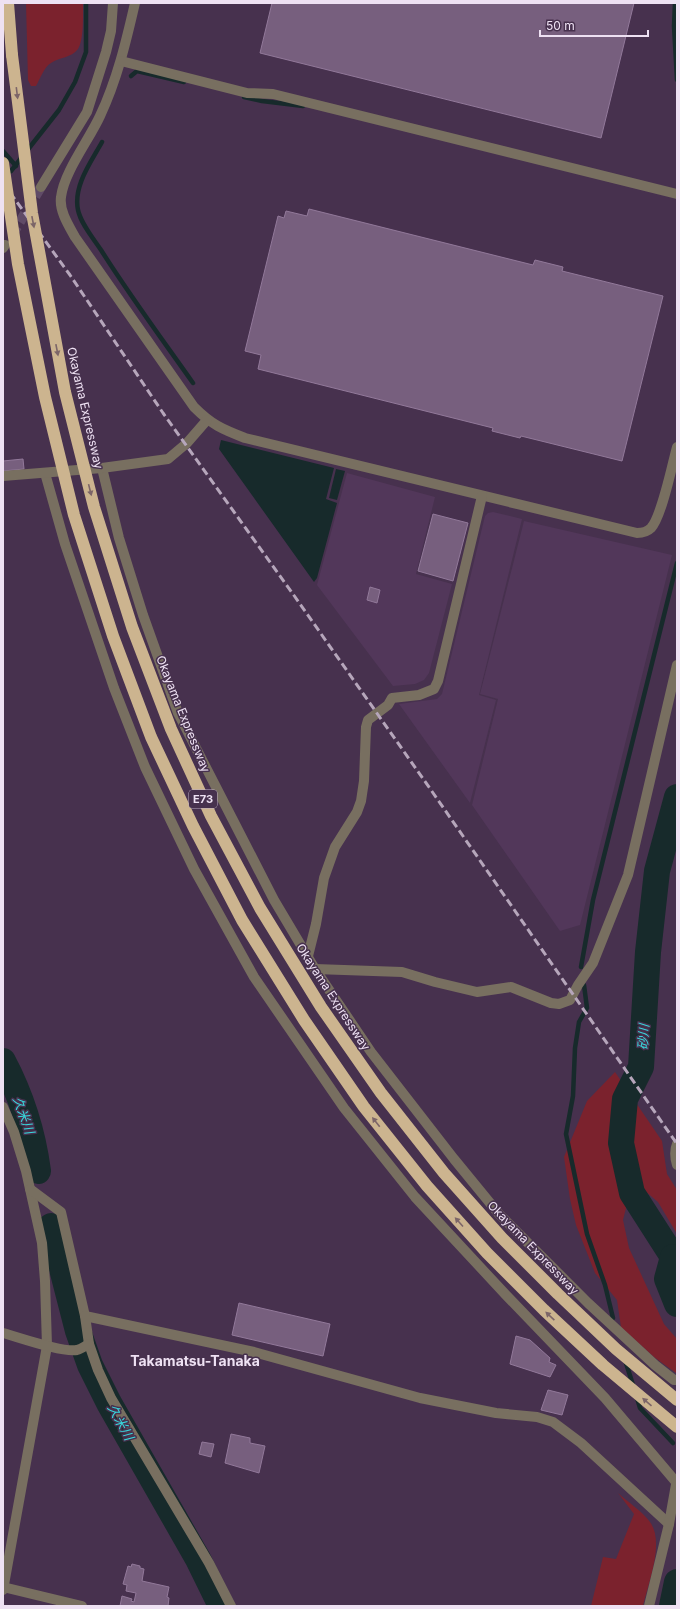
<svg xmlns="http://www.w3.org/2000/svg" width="680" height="1609" font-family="Inter,'Noto Sans JP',sans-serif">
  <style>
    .built { fill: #52375a }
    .green { fill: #7b222d }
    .water { fill: #172a2b }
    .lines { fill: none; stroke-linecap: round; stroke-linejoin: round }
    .stream { stroke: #172a2b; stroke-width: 4.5 }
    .river { stroke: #172a2b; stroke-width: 26 }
    .building { fill: #775f7e; stroke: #92799a }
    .minor-tunnel { stroke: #604b67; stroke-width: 10; stroke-dasharray: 10 5; stroke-linecap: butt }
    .minor { stroke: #786f60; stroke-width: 10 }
    .highway { stroke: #ccb48f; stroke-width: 12 }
    .rail { stroke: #b6a6bb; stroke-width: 3; stroke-dasharray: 8 4; stroke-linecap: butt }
    .highway-bridge { stroke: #ccb48f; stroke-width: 12 }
    .oneway { fill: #7c6568 }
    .labels { text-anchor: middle; stroke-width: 3; stroke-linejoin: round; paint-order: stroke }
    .shield { fill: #47314e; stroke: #bcacc2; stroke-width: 1 }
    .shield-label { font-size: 11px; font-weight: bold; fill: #eee1f3 }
    .street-label { font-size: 12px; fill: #eee1f3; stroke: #47314e }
    .water-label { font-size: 13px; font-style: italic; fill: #38d8dd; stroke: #47314e }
    .quarter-label { font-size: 14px; font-weight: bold; fill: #eee1f3; stroke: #47314e }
  </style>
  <rect width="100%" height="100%" fill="#47314e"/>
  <g class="built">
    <polygon points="347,473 435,497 416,574 452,584 429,673 424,680 415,684 393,686 317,585"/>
    <polygon points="493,512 522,519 479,695 496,700 470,803 399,704 437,699 442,694 485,516 488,513"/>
    <polygon points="524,521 672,555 580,925 560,931 472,805 498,699 480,694"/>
  </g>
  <g class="green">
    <path d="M 26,3 L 83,3 C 83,14 84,40 78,49 C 71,58 60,57 51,63 C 44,67 40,79 36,86 L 31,86 L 28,80 Z"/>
    <polygon points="615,1072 662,1141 667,1174 677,1190 677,1234 658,1202 638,1185 628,1200 623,1220 629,1248 664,1324 677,1339 676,1373 654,1357 621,1327 617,1300 595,1273 576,1225 570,1199 564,1157 587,1101"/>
    <path d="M 618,1493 C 628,1502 643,1512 650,1522 C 665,1542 648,1584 643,1606 L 591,1606 L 603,1557 L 616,1559 L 634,1514 Z"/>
  </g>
  <g class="water">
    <polygon points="221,440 334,468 326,499 337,503 317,578 314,582 219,449"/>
    <polygon points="336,469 345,471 337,500 329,498"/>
  </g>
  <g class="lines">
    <g class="stream">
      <polyline points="675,3 674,26 677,80"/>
      <polyline points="131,76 137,71 184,82"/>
      <polyline points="244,97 262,101 303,106"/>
      <path d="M 102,142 C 91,162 73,186 78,210 C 81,224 93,238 101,250 C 130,296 162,339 193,383"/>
      <polyline points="3,151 16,166"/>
      <polyline points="11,171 59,110 75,82 86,52 86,3"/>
      <polyline points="581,967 593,900 677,563"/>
      <polyline points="584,985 587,1008 579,1022 575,1048 573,1096 566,1134 587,1234 605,1285 613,1318"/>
      <polyline points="625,1360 633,1385"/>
      <polyline points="637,1398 640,1408 673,1443"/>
    </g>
    <g class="river">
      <polyline points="677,797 657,871 648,952 641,1067 625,1099 621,1143 632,1193 673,1257 677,1261"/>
      <path d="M 3,1061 C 21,1095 33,1133 38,1171"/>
      <polyline points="51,1226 78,1331 90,1365 109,1403 198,1559 221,1606"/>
      <polyline points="673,1257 667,1279 677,1304"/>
      <polyline points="672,1606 677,1582"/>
    </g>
  </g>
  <g class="building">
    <polygon points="272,3 634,3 601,138 260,53"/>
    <polygon points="309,209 533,265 535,260 563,267 562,271 663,296 622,461 521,436 520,438 492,431 493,428 258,369 261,355 245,351 278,216 284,218 286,211 307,216"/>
    <polygon points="23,459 24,469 3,471 3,461"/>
    <polygon points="433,514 468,523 453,581 418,571"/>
    <polygon points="370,587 380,590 377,603 367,600"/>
    <polygon points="239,1303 330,1324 323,1356 232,1335"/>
    <polygon points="516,1336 530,1340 550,1358 549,1362 556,1365 550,1377 510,1364"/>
    <polygon points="548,1390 568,1395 562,1415 541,1410"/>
    <polygon points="231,1434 250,1438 250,1443 265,1446 259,1473 225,1463"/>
    <polygon points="202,1442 214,1444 211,1457 199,1454"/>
    <polygon points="132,1564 140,1566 140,1568 144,1569 142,1581 169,1587 167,1597 169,1598 168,1606 120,1606 122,1596 132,1599 131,1601 134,1602 136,1593 126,1591 127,1585 123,1584 128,1566 131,1567"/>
  </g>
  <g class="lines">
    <polyline class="minor-tunnel" points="12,235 41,187"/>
    <g class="minor">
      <path d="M 135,3 C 126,42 117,80 100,116 C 89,140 64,172 61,197 C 59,211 69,226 75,237 L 194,407 C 212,425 222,429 245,438 L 637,533 C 642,533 647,532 651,528 C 662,516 672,465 677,447"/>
      <polyline points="121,61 247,93 273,94 677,194"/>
      <polyline points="41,187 87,112 106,52 111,31 113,3"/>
      <polyline points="3,248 5,245"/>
      <polyline points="102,468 119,538 143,615 178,713 274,900 315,969 371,1052 454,1159 499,1214 588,1303 655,1365 674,1380 677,1380"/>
      <polyline points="45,473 65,544 114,688 145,767 194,869 254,977 344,1108 415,1197 506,1295 605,1398 676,1482"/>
      <polyline points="3,476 102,468 168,459 187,443 207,420"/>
      <polyline points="308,956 316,924 324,878 335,847 357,812 361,801 364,781 366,727 368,720 388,705 392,698 419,695 434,689 438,681 482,496"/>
      <polyline points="315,969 402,972 435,982 477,992 511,987 551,1003 559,1004 570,1000 578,985 593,963 628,875 677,665"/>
      <polyline points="3,1107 14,1132 26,1171 42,1243 45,1281 47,1346 3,1590"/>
      <path d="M 677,1144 C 674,1151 675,1158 677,1165"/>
      <polyline points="30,1189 61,1212 85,1316 254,1352 420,1398 496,1413 537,1417 553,1422 581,1443 669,1524"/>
      <polyline points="85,1316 89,1344 98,1370 111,1398 209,1563 231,1606"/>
      <path d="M 3,1333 C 18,1337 63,1353 77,1350 C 81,1349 85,1346 89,1344"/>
      <polyline points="3,1587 82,1606"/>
      <polyline points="649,1606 669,1524 677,1479"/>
    </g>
    <polyline class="highway" points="8,3 12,55"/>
    <polyline class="rail" points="3,183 70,275 163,413 293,594 431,790 677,1144"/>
    <g class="highway-bridge">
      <polyline points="12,55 32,213 65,392 94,507 132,627 171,729 211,816 260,908 321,1007 381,1093 444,1173 502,1238 558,1294 616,1349 677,1400"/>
      <polyline points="3,163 18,264 45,397 74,515 113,636 151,737 193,826 242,920 304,1020 364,1107 427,1186 487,1253 544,1310 603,1365 677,1427"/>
    </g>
  </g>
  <defs><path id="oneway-solid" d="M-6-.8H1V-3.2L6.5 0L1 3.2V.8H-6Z"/></defs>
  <g class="oneway">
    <use href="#oneway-solid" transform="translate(17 93) rotate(83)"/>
    <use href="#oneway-solid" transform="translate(33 222) rotate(79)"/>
    <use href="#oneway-solid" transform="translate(57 350) rotate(79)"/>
    <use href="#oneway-solid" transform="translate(90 490) rotate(76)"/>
    <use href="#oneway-solid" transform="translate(376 1122) rotate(-128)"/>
    <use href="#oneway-solid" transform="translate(459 1222) rotate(-132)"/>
    <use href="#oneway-solid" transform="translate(550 1316) rotate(-137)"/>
    <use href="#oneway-solid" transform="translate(647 1402) rotate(-139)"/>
  </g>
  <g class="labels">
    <rect class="shield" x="189" y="790" width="28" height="18" rx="3"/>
    <g class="shield-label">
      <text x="203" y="803">E73</text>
    </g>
    <g class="street-label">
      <text transform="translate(85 408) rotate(77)" y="4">Okayama Expressway</text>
      <text transform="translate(183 714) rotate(68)" y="4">Okayama Expressway</text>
      <text transform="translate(333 997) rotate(57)" y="4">Okayama Expressway</text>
      <text transform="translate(533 1248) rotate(46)" y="4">Okayama Expressway</text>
    </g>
    <g class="water-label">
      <text transform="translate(643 1037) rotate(-87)" y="5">砂川</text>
      <text transform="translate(24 1115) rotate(70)" y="5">久米川</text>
      <text transform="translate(121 1422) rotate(61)" y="5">久米川</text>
    </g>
    <g class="quarter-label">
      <text x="195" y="1366">Takamatsu-Tanaka</text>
    </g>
  </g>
  <rect width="680" height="1609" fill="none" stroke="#eee1f3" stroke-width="8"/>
  <path d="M540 30v6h108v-6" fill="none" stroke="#eee1f3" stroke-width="2"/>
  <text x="546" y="30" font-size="12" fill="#eee1f3" stroke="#47314e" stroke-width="3" paint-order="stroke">50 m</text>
</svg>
